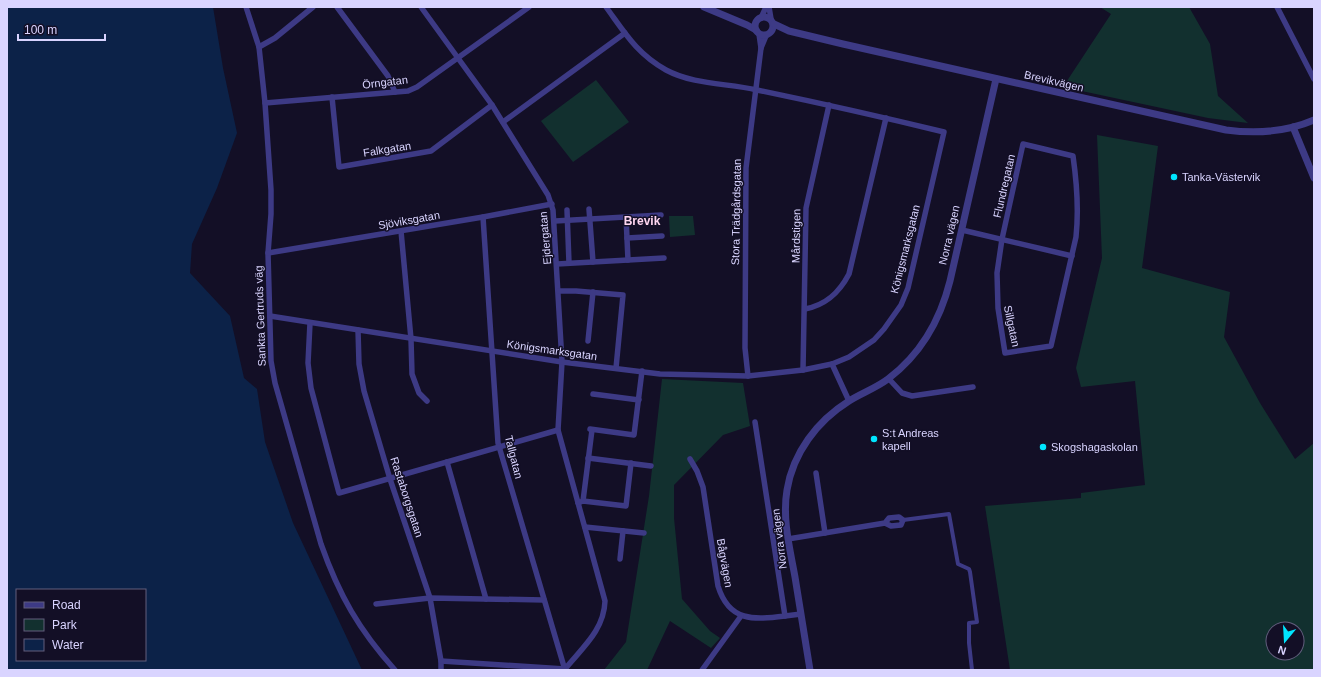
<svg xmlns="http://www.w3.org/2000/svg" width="1321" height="677" font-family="Helvetica,sans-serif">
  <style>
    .green { fill: #12302f; fill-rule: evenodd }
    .water { fill: #0c2248; fill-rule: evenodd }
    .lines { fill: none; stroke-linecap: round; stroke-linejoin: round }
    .pedestrian { stroke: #3d3a85; stroke-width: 4 }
    .minor { stroke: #3d3a85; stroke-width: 5.5 }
    .tertiary { stroke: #3d3a85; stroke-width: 7 }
    .poi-dot { fill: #00e5ff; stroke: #130f26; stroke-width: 1.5 }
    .labels { text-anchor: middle; stroke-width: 3; stroke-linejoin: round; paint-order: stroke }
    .street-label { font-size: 11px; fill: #d9d4ff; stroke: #130f26 }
    .poi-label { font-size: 11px; fill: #d9d4ff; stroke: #130f26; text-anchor: start }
    .neighbourhood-label { font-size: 12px; font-weight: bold; fill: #ffd6f0; stroke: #130f26 }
  </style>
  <rect width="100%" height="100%" fill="#130f26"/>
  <g class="green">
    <polygon points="1100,7 1189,7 1210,44 1218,96 1248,123 1208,118 1063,87 1111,14"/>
    <polygon points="596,80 629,122 573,162 541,121"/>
    <path d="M 1097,135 L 1158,146 L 1142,268 L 1230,292 L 1224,337 L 1260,403 L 1295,459 L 1314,443 L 1314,670 L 1010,670 L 985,506 L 1081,498 L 1081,493 L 1145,485 L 1135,381 L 1081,387 L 1076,368 L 1102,258 ZM 1273,629 L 1297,629 L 1297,653 L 1273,653 Z"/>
    <polygon points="669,216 693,216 695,235 670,237"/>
    <polygon points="662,379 743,383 750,426 723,435 674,485 674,518 682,599 710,631 720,638 711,648 670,621 647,670 604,670 626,642 649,496"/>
  </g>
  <path class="water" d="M 7,7 L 213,7 L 223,68 L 237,133 L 217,188 L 192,244 L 190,273 L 230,316 L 244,378 L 257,389 L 265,442 L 293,523 L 362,670 L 7,670 ZM 17,590 L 145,590 L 145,660 L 17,660 Z"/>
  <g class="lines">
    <polyline class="pedestrian" points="903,520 949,514 958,564 969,569 970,572 977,622 969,623 969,643 972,670"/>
    <g class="minor">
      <path d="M 246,7 L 259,47 L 265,103 L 271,190 L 271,214 L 268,253 L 271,361 L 275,383 L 321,544 C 339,595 359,630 395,670"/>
      <polyline points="337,7 388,76 395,92"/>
      <path d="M 421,7 L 492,105 L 548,195 L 553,210 L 562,362 L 558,430 L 605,601 C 604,630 583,647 565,669"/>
      <polyline points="769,7 771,19"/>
      <polyline points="1277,7 1314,79"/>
      <polyline points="761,18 766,7"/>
      <polyline points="759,34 761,48"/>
      <polyline points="259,47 275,38 313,7"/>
      <polyline points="332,97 339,167 431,151 492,105"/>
      <polyline points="265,103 408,91 417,87 529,7"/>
      <polyline points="503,122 625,33"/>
      <path d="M 1023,144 L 1073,156 C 1077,184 1079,209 1076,237 L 1051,346 L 1005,353 L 998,308 L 997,273 L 1002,239 Z"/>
      <polyline points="589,209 593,262"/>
      <polyline points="567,210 569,263"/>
      <polyline points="483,217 498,443 565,670"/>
      <polyline points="626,217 628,260"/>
      <polyline points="555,221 661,215"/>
      <polyline points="962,230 1072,256"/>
      <polyline points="401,231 411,339 412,374 419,393 427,401"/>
      <polyline points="627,238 662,236"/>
      <polyline points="268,253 483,217 552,204"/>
      <polyline points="557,264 664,258"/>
      <polyline points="559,291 576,291 623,295 616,368"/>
      <path d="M 805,309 C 826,305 839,293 849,274 L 886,118"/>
      <path d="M 270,316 L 562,362 L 660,374 L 748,376 L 803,370 L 832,364 L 849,357 L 874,340 L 884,329 L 901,305 L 908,288 L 944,132 C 882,117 820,103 757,90 C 727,83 694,85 666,70 C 637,54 625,33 606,7"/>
      <polyline points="310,323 308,363 311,388 339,493 558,430"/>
      <polyline points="358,330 359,364 364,391 390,479 430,598 441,661 441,670"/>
      <polyline points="588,341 593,292"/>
      <polyline points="832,364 849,401"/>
      <polyline points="803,370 806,208 829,105"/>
      <polyline points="748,376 745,348 746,168 761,48 766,36"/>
      <polyline points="889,379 902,393 912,396 973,387"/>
      <polyline points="593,394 639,400"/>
      <polyline points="590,429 634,435 642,371"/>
      <polyline points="588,458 651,466"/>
      <path d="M 690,459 L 697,471 L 703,487 L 718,586 C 729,622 754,620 785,616 L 755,422"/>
      <polyline points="447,462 486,599"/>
      <polyline points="816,473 825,533"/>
      <polyline points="583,501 592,430"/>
      <polyline points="578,503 583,501 626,506 631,463"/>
      <polyline points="585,527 644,533"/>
      <polyline points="788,539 885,523 891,526 901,525 903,520 899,517 889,518 885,523"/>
      <polyline points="620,559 623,531"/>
      <polyline points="376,604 430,598 544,600"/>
      <polyline points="785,616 801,614"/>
      <polyline points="441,661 565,669"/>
      <polyline points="702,670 741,616"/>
    </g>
    <g class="tertiary">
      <polyline points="704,7 747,25 756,30"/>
      <circle cx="764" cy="26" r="9"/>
      <path d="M 774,24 L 789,31 L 843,44 L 1226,130 C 1256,134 1286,132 1314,120"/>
      <polyline points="1293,127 1314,178"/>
      <path d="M 810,670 C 805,639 800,608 795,577 C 790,549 782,519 787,490 C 793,453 817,421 849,401 C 862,393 876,388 888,379 C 921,354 940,321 950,281 L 996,79"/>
    </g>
  </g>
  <g class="poi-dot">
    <circle cx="1174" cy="177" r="4"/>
    <circle cx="874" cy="439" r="4"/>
    <circle cx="1043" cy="447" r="4"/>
  </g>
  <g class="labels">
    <g class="street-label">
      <text transform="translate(1054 81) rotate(13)" y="4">Brevikvägen</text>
      <text transform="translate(385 82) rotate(-7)" y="4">Örngatan</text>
      <text transform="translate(387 149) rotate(-9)" y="4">Falkgatan</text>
      <text transform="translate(1004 186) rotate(-77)" y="4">Flundregatan</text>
      <text transform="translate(736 212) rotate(-89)" y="4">Stora Trädgårdsgatan</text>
      <text transform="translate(409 220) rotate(-10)" y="4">Sjöviksgatan</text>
      <text transform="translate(949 235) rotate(-77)" y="4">Norra vägen</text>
      <text transform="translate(796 236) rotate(-89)" y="4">Mårdstigen</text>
      <text transform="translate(545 238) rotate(-95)" y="4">Ejdergatan</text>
      <text transform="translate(905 249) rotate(-76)" y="4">Königsmarksgatan</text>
      <text transform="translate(260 316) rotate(-92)" y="4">Sankta Gertruds väg</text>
      <text transform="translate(1012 326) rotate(78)" y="4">Sillgatan</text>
      <text transform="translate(552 350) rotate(8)" y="4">Königsmarksgatan</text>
      <text transform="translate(514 457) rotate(76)" y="4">Tallgatan</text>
      <text transform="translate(407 497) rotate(72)" y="4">Rastaborgsgatan</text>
      <text transform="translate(779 539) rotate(-97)" y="4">Norra vägen</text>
      <text transform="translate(725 563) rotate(80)" y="4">Bågvägen</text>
    </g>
    <g class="poi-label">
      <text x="1182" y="181">Tanka-Västervik</text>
      <text x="882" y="437">S:t Andreas<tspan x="882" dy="13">kapell</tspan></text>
      <text x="1051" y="451">Skogshagaskolan</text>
    </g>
    <g class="neighbourhood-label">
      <text x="642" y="225">Brevik</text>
    </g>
  </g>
  <rect width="1321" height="677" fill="none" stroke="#d9d4ff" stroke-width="16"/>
  <rect x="16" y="589" width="130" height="72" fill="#130f26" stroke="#625e7d"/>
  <rect x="24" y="602" width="20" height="6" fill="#3d3a85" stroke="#625e7d"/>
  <text x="52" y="609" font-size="12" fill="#d9d4ff">Road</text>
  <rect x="24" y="619" width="20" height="12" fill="#12302f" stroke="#625e7d"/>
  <text x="52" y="629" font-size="12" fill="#d9d4ff">Park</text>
  <rect x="24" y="639" width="20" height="12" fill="#0c2248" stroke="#625e7d"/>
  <text x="52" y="649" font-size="12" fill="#d9d4ff">Water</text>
  <g transform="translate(1285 641) rotate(198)"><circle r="19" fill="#130f26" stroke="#625e7d"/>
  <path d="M0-3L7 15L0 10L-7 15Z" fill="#00e5ff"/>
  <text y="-6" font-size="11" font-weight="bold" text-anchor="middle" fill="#d9d4ff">N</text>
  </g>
  <path d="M18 34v6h87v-6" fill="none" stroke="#d9d4ff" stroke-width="2"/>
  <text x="24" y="34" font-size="12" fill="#d9d4ff" stroke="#130f26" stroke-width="3" paint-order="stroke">100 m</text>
</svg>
